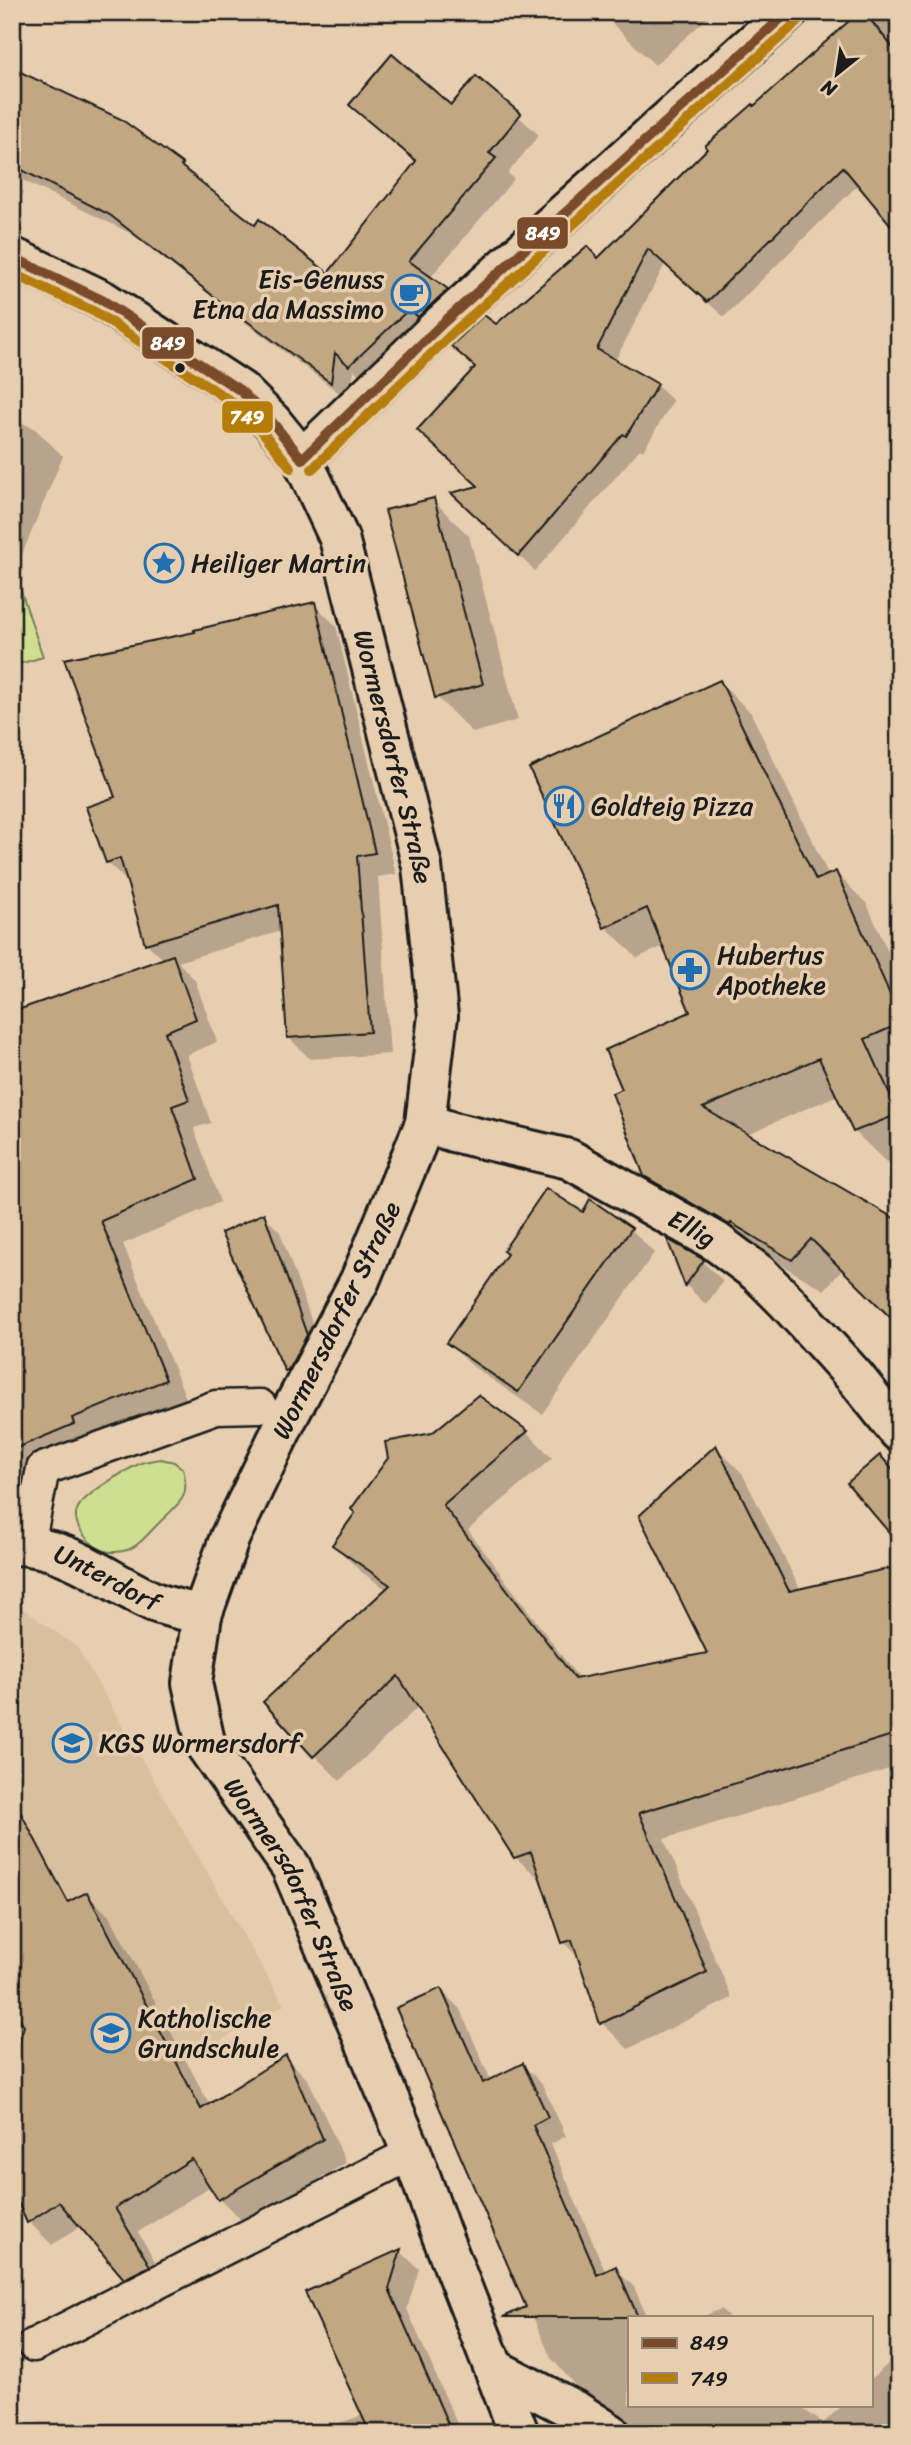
<svg xmlns="http://www.w3.org/2000/svg" width="911" height="2445" font-family="Sriracha,sans-serif">
  <style>
    .built { fill: #d8c09f }
    .green { fill: #d0de91; stroke: #767d56; stroke-width: 2 }
    .shadow { fill: #0003 }
    .building { fill: #c1a882; stroke: #1c1c1c; stroke-width: 2 }
    .lines { fill: none; stroke-linecap: round; stroke-linejoin: round }
    .lane-casing { stroke: #1c1c1c; stroke-width: 37 }
    .street-casing { stroke: #1c1c1c; stroke-width: 44 }
    .secondary-casing { stroke: #1c1c1c; stroke-width: 44 }
    .lane { stroke: #e7ceaf; stroke-width: 32 }
    .street { stroke: #e7ceaf; stroke-width: 38 }
    .secondary { stroke: #e7ceaf; stroke-width: 38 }
    .bus-1-casing { stroke: #e7ceaf; stroke-width: 16 }
    .bus-2-casing { stroke: #e7ceaf; stroke-width: 16 }
    .bus-1 { stroke: #7a4b2a; stroke-width: 10 }
    .bus-2 { stroke: #b57d08; stroke-width: 10 }
    .bus-dot { fill: #1c1c1c; stroke: #e7ceaf; stroke-width: 2.5 }
    .labels { text-anchor: middle; stroke-width: 7; stroke-linejoin: round; paint-order: stroke }
    .poi-label { font-size: 26px; fill: #1c1c1c; stroke: #e7ceaf; text-anchor: start }
    .street-label { font-size: 26px; fill: #1c1c1c; stroke: #e7ceaf }
    .line-badge { stroke: #e7ceaf; stroke-width: 2.5 }
    .badge-label { font-size: 19px; text-anchor: middle; font-weight: bold; fill: #fff }
  </style>
  <rect width="100%" height="100%" fill="#e7ceaf"/>
  <filter id="ink" filterUnits="userSpaceOnUse"><feTurbulence type="fractalNoise" baseFrequency=".0143" numOctaves="2"/><feDisplacementMap in="SourceGraphic" scale="14" xChannelSelector="R" yChannelSelector="G"/><feConvolveMatrix kernelMatrix="1 2 1 2 8 2 1 2 1" color-interpolation-filters="sRGB"/></filter>
  <g filter="url(#ink)">
    <polygon class="built" points="12,1601 77,1647 284,2005 178,2065 88,1892 68,1902 12,1851"/>
    <g class="green">
      <polygon points="12,575 16,576 43,657 12,666"/>
      <path d="M 161,1459 L 174,1462 L 183,1469 C 190,1496 182,1501 163,1519 C 152,1529 141,1545 127,1550 C 121,1552 111,1553 105,1551 C 92,1547 71,1526 77,1510 C 81,1496 126,1470 141,1463 C 147,1461 155,1460 161,1459 Z"/>
    </g>
    <g class="shadow">
      <polygon points="600,12 714,12 655,65"/>
      <polygon points="864,12 899,12 899,215 859,184 724,317 665,264 615,361 657,385 673,401 643,451 640,449 535,571 469,509 481,487 477,368 496,326 599,260 754,108"/>
      <polygon points="12,69 181,165 199,183 255,227 328,276 416,163 352,105 451,107 476,78 539,135 508,173 514,179 430,278 447,290 466,309 370,384 354,370 350,401 239,318 132,234 12,175"/>
      <polygon points="12,419 34,428 63,456 14,574"/>
      <polygon points="433,500 469,536 518,720 473,733 437,697"/>
      <polygon points="314,604 336,626 396,874 378,877 390,1054 310,1059 288,1037 281,931 178,962 195,980 217,1042 187,1055 211,1123 194,1128 220,1202 123,1244 188,1403 95,1447 12,1481 12,1014 164,960 146,943 130,884 107,862 117,798 197,634"/>
      <polygon points="720,682 751,713 829,876 836,873 867,904 899,977 899,1069 895,1071 899,1079 899,1157 886,1162 854,1131 838,1095 745,1135 843,1269 824,1290 763,1254 678,1207 646,1175 624,1090 693,1013 664,946 637,958 606,927"/>
      <polygon points="591,1202 631,1229 654,1253 542,1414 472,1366 449,1343 584,1215"/>
      <polygon points="263,1215 280,1232 323,1353 304,1387 287,1370"/>
      <polygon points="671,1243 703,1262 723,1281 706,1305 686,1285"/>
      <polygon points="478,1397 527,1432 552,1458 468,1530 580,1680 710,1654 716,1447 742,1473 801,1591 899,1568 899,1766 664,1839 732,1998 628,2049 602,2023 580,1959 563,1942 543,1882 515,1857 419,1706 340,1781 314,1755 387,1590 360,1571 334,1545 433,1435"/>
      <polygon points="87,1894 111,1918 210,2106 286,2057 309,2081 346,2163 244,2223 220,2199 211,2186 138,2232 172,2290 149,2302 125,2278 81,2226 52,2245 29,2222"/>
      <polygon points="441,1990 460,2009 491,2081 523,2065 542,2084 566,2136 551,2144 606,2273 615,2269 634,2287 647,2317 629,2317 629,2405 797,2405 823,2423 843,2405 871,2405 871,2379 899,2354 899,2426 895,2433 633,2433 632,2427 589,2401 551,2358 398,2009"/>
      <polygon points="400,2251 419,2269 407,2309 461,2433 311,2433 363,2415 307,2293"/>
      <polygon points="721,2309 729,2317 701,2317"/>
    </g>
    <g class="building">
      <polygon points="859,12 864,12 899,55 899,235 843,167 707,302 648,249 597,349 658,384 626,436 623,434 518,556 451,493 478,486 417,430 475,367 451,346 484,315 496,324 587,246 598,258 707,149 705,146 753,104 754,106"/>
      <polygon points="392,54 451,105 476,76 521,114 489,153 496,158 409,261 448,289 418,317 409,309 349,366 335,353 331,383 217,299 110,215 12,165 12,68 121,119 183,164 181,166 255,225 259,219 328,273 416,161 349,105"/>
      <polygon points="434,498 483,684 435,698 385,510"/>
      <polygon points="315,602 375,853 357,856 370,1032 287,1038 278,905 145,944 120,858 106,863 86,807 115,797 64,659 195,632 194,630"/>
      <polygon points="720,680 816,880 836,871 899,1015 899,1024 865,1039 899,1114 853,1132 819,1058 703,1108 899,1221 899,1326 811,1239 792,1260 731,1223 730,1225 644,1176 612,1093 622,1089 605,1050 690,1012 647,908 604,928 529,768"/>
      <polygon points="173,955 196,1019 165,1032 189,1100 172,1106 198,1179 101,1221 166,1380 72,1418 74,1424 12,1450 12,1012"/>
      <polygon points="546,1188 583,1212 590,1199 632,1228 518,1392 446,1343 507,1254 503,1251"/>
      <polygon points="264,1213 307,1335 288,1370 285,1371 221,1233"/>
      <polygon points="667,1239 704,1260 685,1286"/>
      <polygon points="478,1395 528,1431 443,1505 575,1679 707,1653 639,1516 716,1445 789,1591 899,1566 899,1733 639,1813 707,1972 600,2024 572,1940 562,1943 531,1852 514,1858 398,1676 313,1757 263,1702 390,1585 332,1545 355,1513 351,1509 388,1458 385,1442 432,1433"/>
      <polygon points="880,1455 899,1477 899,1544 847,1483"/>
      <polygon points="12,1796 68,1902 87,1892 201,2109 286,2055 323,2139 218,2200 192,2159 115,2208 150,2266 124,2279 59,2202 27,2223 12,2189 12,2063 24,2026 12,2004"/>
      <polygon points="441,1988 483,2083 523,2063 548,2117 533,2125 597,2275 616,2266 638,2317 503,2317 526,2307 396,2008"/>
      <polygon points="401,2249 389,2289 452,2433 370,2433 305,2292"/>
    </g>
    <g class="lines">
      <defs>
        <g id="lane">
          <polyline points="28,1545 43,1469 216,1407 260,1406"/>
          <polyline points="34,2345 412,2153"/>
        </g>
        <g id="street">
          <polyline points="302,459 444,322 788,12"/>
          <path id="s1" d="M 425,1123 L 453,1132 L 569,1159 L 715,1241 L 758,1273 L 786,1301 L 855,1377 L 899,1432"/>
          <path id="s2" d="M 12,1545 C 67,1545 104,1579 150,1600 C 166,1608 185,1610 202,1615"/>
          <polyline points="495,2369 576,2411 610,2433"/>
        </g>
        <g id="secondary">
          <path id="s3" d="M 12,257 L 102,300 L 241,391 L 272,422 L 302,459 L 339,538 L 422,866 L 438,1016 L 425,1123 L 360,1280 L 287,1419 L 230,1537 L 202,1615 L 192,1683 L 206,1746 L 291,1867 L 412,2153 L 440,2231 L 519,2433"/>
        </g>
      </defs>
      <use href="#lane" class="lane-casing"/>
      <use href="#street" class="street-casing"/>
      <use href="#secondary" class="secondary-casing"/>
      <use href="#lane" class="lane"/>
      <use href="#street" class="street"/>
      <use href="#secondary" class="secondary"/>
      <defs>
        <g id="bus-1">
          <polyline points="12,257 102,300 241,391 272,422 302,459"/>
          <polyline points="302,459 444,322 788,12"/>
        </g>
        <g id="bus-2">
          <polyline points="12,273 95,312 232,402 262,431 291,468"/>
          <polyline points="312,469 454,332 797,22"/>
        </g>
      </defs>
      <use href="#bus-1" class="bus-1-casing"/>
      <use href="#bus-2" class="bus-2-casing"/>
      <use href="#bus-1" class="bus-1"/>
      <use href="#bus-2" class="bus-2"/>
    </g>
  </g>
  <defs>
    <symbol id="cafe-ring" viewBox="-11 -11 22 22"><circle r="9.5" fill="#e7ceaf" stroke="#1f6fb2" stroke-width="1.5"/><path d="M-5.5-4.5H6V0H3Q3 3.5 0 3.5H-2.5Q-5.5 3.5-5.5 0ZM3-3.2v2h1.7v-2ZM-6 4.5H4V6H-6Z" fill="#1f6fb2"/></symbol>
    <symbol id="sight-ring" viewBox="-11 -11 22 22"><circle r="9.5" fill="#e7ceaf" stroke="#1f6fb2" stroke-width="1.5"/><path d="M0-6L1.8-2.2L6-1.7L2.9 1.2L3.7 5.4L0 3.3L-3.7 5.4L-2.9 1.2L-6-1.7L-1.8-2.2Z" fill="#1f6fb2"/></symbol>
    <symbol id="restaurant-ring" viewBox="-11 -11 22 22"><circle r="9.5" fill="#e7ceaf" stroke="#1f6fb2" stroke-width="1.5"/><path d="M-5-6h1v4h1v-4h1v4h1v-4h1v5L-1.5 .5V6h-2V.5L-5-1ZM5-6V6H3V1.5H1.5Q1.5-4 5-6Z" fill="#1f6fb2"/></symbol>
    <symbol id="pharmacy-ring" viewBox="-11 -11 22 22"><circle r="9.5" fill="#e7ceaf" stroke="#1f6fb2" stroke-width="1.5"/><path d="M-2-6h4v4h4v4h-4v4h-4v-4h-4v-4h4Z" fill="#1f6fb2"/></symbol>
    <symbol id="school-ring" viewBox="-11 -11 22 22"><circle r="9.5" fill="#e7ceaf" stroke="#1f6fb2" stroke-width="1.5"/><path d="M0-5L7-2L0 1L-7-2ZM-4 1L0 2.5L4 1V4Q0 6-4 4Z" fill="#1f6fb2"/></symbol>
  </defs>
  <g fill-rule="evenodd">
    <use href="#cafe-ring" x="389" y="272" width="44" height="44"/>
    <use href="#sight-ring" x="142" y="541" width="44" height="44"/>
    <use href="#restaurant-ring" x="542" y="784" width="44" height="44"/>
    <use href="#pharmacy-ring" x="668" y="948" width="44" height="44"/>
    <use href="#school-ring" x="50" y="1721" width="44" height="44"/>
    <use href="#school-ring" x="89" y="2011" width="44" height="44"/>
  </g>
  <circle class="bus-dot" cx="180" cy="368" r="6"/>
  <g class="labels">
    <g class="poi-label">
      <text x="384" y="288" text-anchor="end">Eis-Genuss<tspan x="384" dy="30">Etna da Massimo</tspan></text>
      <text x="191" y="572">Heiliger Martin</text>
      <text x="591" y="815">Goldteig Pizza</text>
      <text x="717" y="964">Hubertus<tspan x="717" dy="30">Apotheke</tspan></text>
      <text x="99" y="1752">KGS Wormersdorf</text>
      <text x="138" y="2027">Katholische<tspan x="138" dy="30">Grundschule</tspan></text>
    </g>
    <g class="street-label">
      <text dy="9" stroke="none"><textPath href="#s3" startOffset="670">Wormersdorfer Straße</textPath></text>
      <text dy="9" stroke="none"><textPath href="#s1" startOffset="290">Ellig</textPath></text>
      <text transform="translate(336 1320) rotate(-64)" y="9">Wormersdorfer Straße</text>
      <text dy="9" stroke="none"><textPath href="#s2" startOffset="102">Unterdorf</textPath></text>
      <text dy="9" stroke="none"><textPath href="#s3" startOffset="1888">Wormersdorfer Straße</textPath></text>
    </g>
  </g>
  <g class="line-badge">
    <rect x="516" y="216" width="53" height="34" rx="7" fill="#7a4b2a"/>
    <rect x="141" y="326" width="54" height="34" rx="7" fill="#7a4b2a"/>
    <rect x="221" y="400" width="53" height="34" rx="7" fill="#b57d08"/>
  </g>
  <g class="badge-label">
    <text x="543" y="240">849</text>
    <text x="168" y="350">849</text>
    <text x="247" y="424">749</text>
  </g>
  <rect width="911" height="2445" fill="none" stroke="#e7ceaf" stroke-width="42"/>
  <rect x="21" y="21" width="869" height="2403" fill="none" stroke="#1c1c1c" stroke-width="2.5" filter="url(#ink)"/>
  <rect x="628" y="2316" width="245" height="91" fill="#e7ceaf" stroke="#968774" stroke-width="2"/>
  <rect x="642" y="2338" width="35" height="10" fill="#7a4b2a" stroke="#968774" stroke-width="2"/>
  <text x="690" y="2350" font-size="21" fill="#1c1c1c">849</text>
  <rect x="642" y="2373" width="35" height="10" fill="#b57d08" stroke="#968774" stroke-width="2"/>
  <text x="690" y="2386" font-size="21" fill="#1c1c1c">749</text>
  <g transform="translate(837 74) rotate(210)" stroke="#e7ceaf" stroke-width="5" paint-order="stroke">
  <path d="M0-5L12 26L0 18L-12 26Z" fill="#1c1c1c"/>
  <text y="-10" font-size="19" font-weight="bold" text-anchor="middle" fill="#1c1c1c">N</text>
  </g>
</svg>
